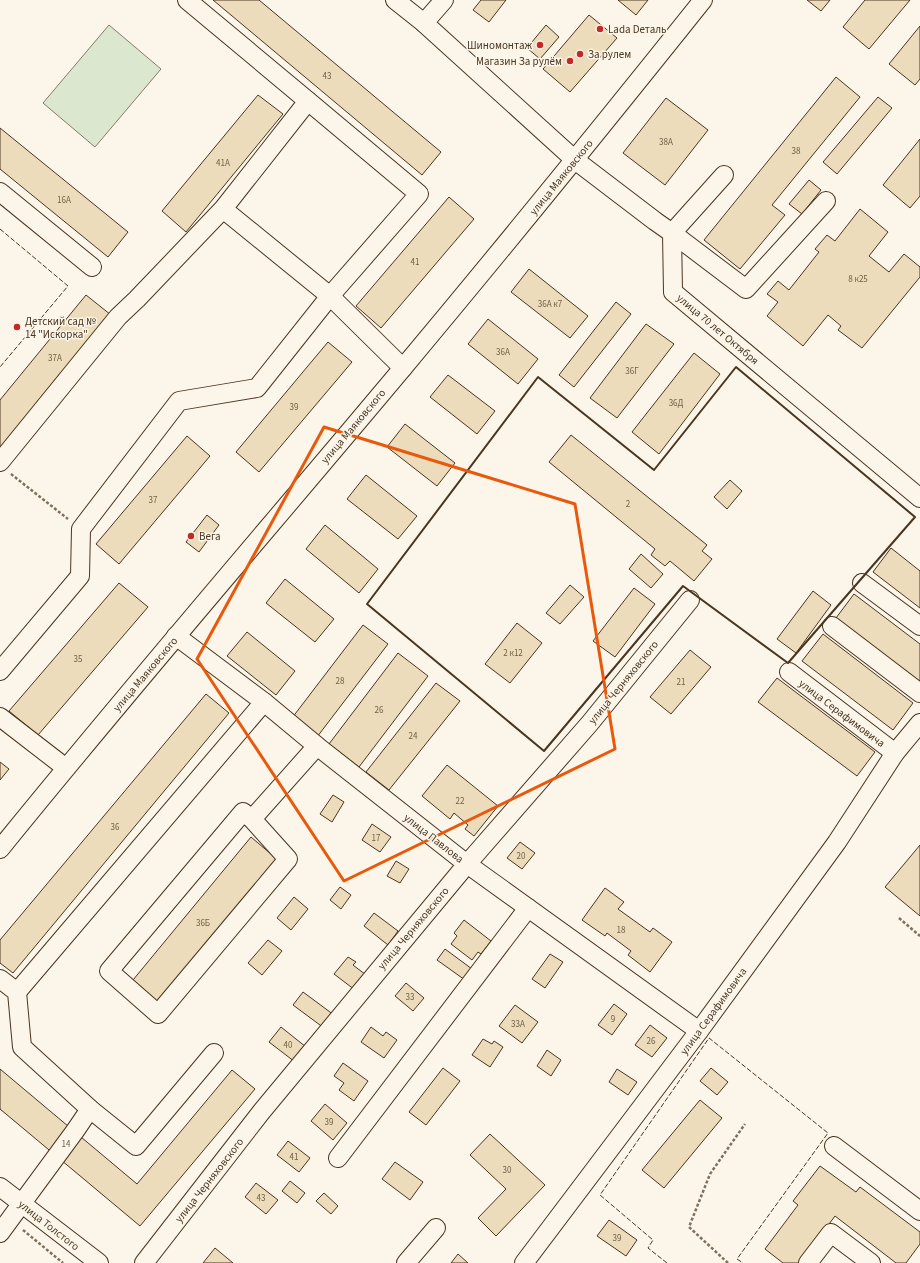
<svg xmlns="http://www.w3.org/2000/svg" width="920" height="1263" font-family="'Source Sans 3',sans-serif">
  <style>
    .green { fill: #dce7d0; stroke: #887966 }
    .building { fill: #ecdcbc; stroke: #4a3520 }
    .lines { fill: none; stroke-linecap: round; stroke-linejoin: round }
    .minor-casing { stroke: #4a3520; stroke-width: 20 }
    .path { stroke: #7f6f5c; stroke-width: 2.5; stroke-dasharray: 3 2; stroke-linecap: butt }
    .minor { stroke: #fbf6e9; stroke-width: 18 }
    .fence { stroke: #4a3520; stroke-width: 1; stroke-dasharray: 5 2; stroke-linecap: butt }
    .wall { stroke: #4a3520; stroke-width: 2 }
    .marked { fill: none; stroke: #e8590c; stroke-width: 3; stroke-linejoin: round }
    .poi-dot { fill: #c62828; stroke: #fbf6e9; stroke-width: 1.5 }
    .labels { text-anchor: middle; stroke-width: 3; stroke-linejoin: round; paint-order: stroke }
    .number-label { font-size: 9px; fill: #725f47 }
    .poi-label { font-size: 11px; fill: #4a3520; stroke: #fbf6e9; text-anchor: start }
    .street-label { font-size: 11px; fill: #4a3520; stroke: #fbf6e9 }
  </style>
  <rect width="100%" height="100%" fill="#fbf6e9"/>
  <polygon class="green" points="109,25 161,69 95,147 43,103"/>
  <g class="building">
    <polygon points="213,0 259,0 441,152 422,175"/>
    <polygon points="481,0 506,0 489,22 473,10"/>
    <polygon points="618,0 648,0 636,15"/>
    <polygon points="807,0 830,0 821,11"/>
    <polygon points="865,0 910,0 869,49 843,27"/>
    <polygon points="589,15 617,38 570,92 543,69"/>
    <polygon points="546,25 559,37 540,59 527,48"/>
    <polygon points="920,26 920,79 915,85 889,64"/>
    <polygon points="836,77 860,97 772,205 785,215 740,269 704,240"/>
    <polygon points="258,95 283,114 186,232 162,211"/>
    <polygon points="878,97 892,108 837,174 823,162"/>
    <polygon points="666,98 708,130 665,185 623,153"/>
    <polygon points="0,128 128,232 108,257 0,169"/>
    <polygon points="920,139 920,196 910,208 883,185"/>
    <polygon points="809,180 821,190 802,214 789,204"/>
    <polygon points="449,197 474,219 381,328 356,306"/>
    <polygon points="860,209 888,232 869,256 889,272 904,254 920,267 920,277 862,348 838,330 841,326 828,315 803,346 767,316 778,302 767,294 778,281 789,290 819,252 815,249 827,235 835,241"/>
    <polygon points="529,269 588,316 570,338 511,292"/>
    <polygon points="86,295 111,315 0,451 0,400"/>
    <polygon points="616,302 631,314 574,387 559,375"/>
    <polygon points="488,319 538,359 518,384 468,344"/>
    <polygon points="646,324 674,344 617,418 590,398"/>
    <polygon points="328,342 352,362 259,472 236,452"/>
    <polygon points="694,353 720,374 659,454 632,432"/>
    <polygon points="448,375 495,411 477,434 430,397"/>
    <polygon points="405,424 455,463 437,486 387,447"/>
    <polygon points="571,435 707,545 702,551 712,559 694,581 670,561 665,566 651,555 655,549 549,462"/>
    <polygon points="187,436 210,456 119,564 96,544"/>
    <polygon points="366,475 417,516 398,539 347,499"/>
    <polygon points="730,480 742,491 727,509 714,497"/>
    <polygon points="207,515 219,525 199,552 186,542"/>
    <polygon points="325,525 378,569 359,593 306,549"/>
    <polygon points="891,548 920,571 920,608 873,572"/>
    <polygon points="641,554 663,574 651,588 629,569"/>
    <polygon points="285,579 334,619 315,642 266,603"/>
    <polygon points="119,583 148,607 38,735 9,711"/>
    <polygon points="570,585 584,597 560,624 546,613"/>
    <polygon points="634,588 655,604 615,657 593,641"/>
    <polygon points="813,591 831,605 796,653 777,639"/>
    <polygon points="854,594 920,644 920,683 836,618"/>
    <polygon points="517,623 542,643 510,683 485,664"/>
    <polygon points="363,625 388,644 317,737 292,718"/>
    <polygon points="247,632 295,671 276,695 227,656"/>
    <polygon points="823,634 913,703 893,730 802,661"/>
    <polygon points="690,650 711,667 671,714 650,697"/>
    <polygon points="398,653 428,676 359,767 329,744"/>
    <polygon points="777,678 875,752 857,776 758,702"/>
    <polygon points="436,683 460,701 389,790 366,772"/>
    <polygon points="206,694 229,713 13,973 0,963 0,940"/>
    <polygon points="0,762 9,769 0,780"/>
    <polygon points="447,765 498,806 474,836 465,829 468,825 454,813 450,819 422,796"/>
    <polygon points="333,795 344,802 332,822 320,814"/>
    <polygon points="372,824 391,837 380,852 362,840"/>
    <polygon points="251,837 278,860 154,1008 128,986"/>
    <polygon points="520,842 535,853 522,869 507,858"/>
    <polygon points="920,845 920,916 885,887"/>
    <polygon points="396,861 409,869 400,883 387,876"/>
    <polygon points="340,887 351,895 341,909 330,900"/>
    <polygon points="605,888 624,902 618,909 650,932 653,928 672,942 650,972 628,955 631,951 607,933 605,936 582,920"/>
    <polygon points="294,897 308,909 291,930 277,918"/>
    <polygon points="374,913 398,931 388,945 364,926"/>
    <polygon points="464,920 491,941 481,954 478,952 472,960 451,944 457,936 454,933"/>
    <polygon points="268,940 282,951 262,975 248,963"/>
    <polygon points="445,949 472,969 465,980 437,960"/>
    <polygon points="550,954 563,962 545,988 532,979"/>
    <polygon points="348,957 356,962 353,965 366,975 355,990 334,974"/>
    <polygon points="406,983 424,998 413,1011 395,996"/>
    <polygon points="303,992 334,1015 324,1028 293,1005"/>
    <polygon points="614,1004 627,1014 612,1035 598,1025"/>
    <polygon points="515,1005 538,1022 522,1043 499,1026"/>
    <polygon points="650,1025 667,1038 652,1057 635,1045"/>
    <polygon points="281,1027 306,1047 295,1062 269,1042"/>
    <polygon points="371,1027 383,1036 386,1032 397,1040 384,1058 361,1042"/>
    <polygon points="483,1039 492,1044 494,1041 503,1047 490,1067 472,1055"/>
    <polygon points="547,1050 561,1060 551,1076 537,1066"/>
    <polygon points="343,1063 368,1081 354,1101 339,1090 344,1083 334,1076"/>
    <polygon points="443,1068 460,1081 426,1125 409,1112"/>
    <polygon points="711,1068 728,1082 717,1095 700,1081"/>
    <polygon points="0,1069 137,1184 232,1070 255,1089 140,1226 0,1109"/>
    <polygon points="617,1069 637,1082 628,1095 609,1082"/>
    <polygon points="700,1100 722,1118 664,1188 642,1170"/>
    <polygon points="325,1104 347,1123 333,1140 311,1121"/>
    <polygon points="490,1134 545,1185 496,1236 478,1218 506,1189 470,1155"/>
    <polygon points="288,1141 310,1158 299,1172 277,1155"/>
    <polygon points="395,1162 423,1182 410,1200 382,1179"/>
    <polygon points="820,1166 856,1192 860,1187 920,1232 920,1244 906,1263 896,1263 835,1216 800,1263 783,1263 765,1249 798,1205 793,1201"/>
    <polygon points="290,1181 305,1193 297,1203 282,1191"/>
    <polygon points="256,1183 278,1200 266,1214 245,1197"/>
    <polygon points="324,1193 338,1206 331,1214 316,1201"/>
    <polygon points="609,1220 637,1240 626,1256 597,1236"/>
    <polygon points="215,1248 233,1263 203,1263"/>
    <polygon points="458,1254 468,1263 451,1263"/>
  </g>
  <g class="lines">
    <defs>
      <g id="minor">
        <polyline points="187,0 308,101"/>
        <polyline points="395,0 424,23 575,160 655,221 672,233 673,292 920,498"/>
        <polyline points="424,23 444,0"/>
        <polyline points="724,175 672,233 746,289 826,201"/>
        <polyline points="0,192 92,267"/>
        <polyline points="0,462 118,317 137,299 223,209 308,101 419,194 330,296 223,209"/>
        <polyline points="862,583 920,626"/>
        <polyline points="832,626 920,693"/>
        <polyline points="176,636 264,702 317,746 467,864 699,1031"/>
        <polyline points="0,671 80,576 81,529 179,401 257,388 330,296 403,368"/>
        <polyline points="789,672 895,753"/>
        <polyline points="0,717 66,768"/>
        <polyline points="252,819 288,859 158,1014 109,971 243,812 252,819 317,746"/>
        <path d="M 0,849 C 131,687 268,529 402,369 C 504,247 604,124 703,0"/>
        <polyline points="0,979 17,992 22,1047 90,1109 136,1146 214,1053"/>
        <polyline points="17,992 264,702"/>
        <polyline points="834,1146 920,1211"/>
        <polyline points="338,1158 528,908"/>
        <polyline points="0,1187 99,1263"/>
        <polyline points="0,1233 75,1131 90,1109"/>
        <polyline points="144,1263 262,1111 467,864 590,723 690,600"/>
        <polyline points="406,1263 436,1228"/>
        <polyline points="524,1263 699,1031 837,842 895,753 920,723"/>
        <polyline points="808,1263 831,1233 871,1263"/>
      </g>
    </defs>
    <use href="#minor" class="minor-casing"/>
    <g class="path">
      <polyline points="11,474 68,519"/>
      <polyline points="899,918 920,936"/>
      <polyline points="23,1230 63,1263"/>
      <polyline points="728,1263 689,1227 710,1174 745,1124"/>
    </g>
    <use href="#minor" class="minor"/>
    <g class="fence">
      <polyline points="0,229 68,286 0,367"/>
      <polyline points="667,1263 648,1248 653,1240 600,1195 709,1038 828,1133 737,1259 743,1263"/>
    </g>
    <polygon class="wall" points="736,367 915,517 788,663 683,586 544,751 367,604 538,377 654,470"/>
  </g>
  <path class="marked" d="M 324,427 L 575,504 L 615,749 L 344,881 L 197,659 Z"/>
  <g class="poi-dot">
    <circle cx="600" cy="29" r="4"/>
    <circle cx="540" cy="45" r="4"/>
    <circle cx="580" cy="54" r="4"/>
    <circle cx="570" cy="61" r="4"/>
    <circle cx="17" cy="327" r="4"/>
    <circle cx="191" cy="536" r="4"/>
  </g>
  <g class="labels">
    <g class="number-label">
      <text x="327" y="79">43</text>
      <text x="666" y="145">38А</text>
      <text x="796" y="154">38</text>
      <text x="223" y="166">41А</text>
      <text x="64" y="203">16А</text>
      <text x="415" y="265">41</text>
      <text x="858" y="282">8 к25</text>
      <text x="550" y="307">36А к7</text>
      <text x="503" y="355">36А</text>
      <text x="55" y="361">37А</text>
      <text x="632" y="374">36Г</text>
      <text x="676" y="406">36Д</text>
      <text x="294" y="410">39</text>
      <text x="153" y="503">37</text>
      <text x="628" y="507">2</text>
      <text x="513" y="656">2 к12</text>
      <text x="78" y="662">35</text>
      <text x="340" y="684">28</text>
      <text x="681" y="685">21</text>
      <text x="379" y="713">26</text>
      <text x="413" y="739">24</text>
      <text x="460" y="804">22</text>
      <text x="115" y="830">36</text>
      <text x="376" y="841">17</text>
      <text x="521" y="859">20</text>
      <text x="203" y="926">36Б</text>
      <text x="621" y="933">18</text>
      <text x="410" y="1000">33</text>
      <text x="613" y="1022">9</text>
      <text x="518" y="1027">33А</text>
      <text x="651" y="1044">26</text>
      <text x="288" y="1048">40</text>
      <text x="329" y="1125">39</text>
      <text x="66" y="1147">14</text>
      <text x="294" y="1160">41</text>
      <text x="507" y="1173">30</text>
      <text x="261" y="1201">43</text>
      <text x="617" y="1241">39</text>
    </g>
    <g class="poi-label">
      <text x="608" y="33">Lada Dеталь</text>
      <text x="532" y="49" text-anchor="end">Шиномонтаж</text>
      <text x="588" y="58">За рулем</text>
      <text x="562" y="65" text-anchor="end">Магазин За рулём</text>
      <text x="25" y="325">Детский сад №<tspan x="25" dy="13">14 "Искорка"</tspan></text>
      <text x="199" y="540">Вега</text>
    </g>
    <g class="street-label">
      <text transform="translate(561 177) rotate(-51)" y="4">улица Маяковского</text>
      <text transform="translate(718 329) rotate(40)" y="4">улица 70 лет Октября</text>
      <text transform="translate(353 426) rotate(-50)" y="4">улица Маяковского</text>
      <text transform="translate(145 674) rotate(-50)" y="4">улица Маяковского</text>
      <text transform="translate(623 682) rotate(-51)" y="4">улица Черняховского</text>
      <text transform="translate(842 713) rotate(37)" y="4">улица Серафимовича</text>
      <text transform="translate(434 838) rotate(38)" y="4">улица Павлова</text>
      <text transform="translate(413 928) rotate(-50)" y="4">улица Черняховского</text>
      <text transform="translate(713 1011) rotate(-54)" y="4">улица Серафимовича</text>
      <text transform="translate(209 1180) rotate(-52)" y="4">улица Черняховского</text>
      <text transform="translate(49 1225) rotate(38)" y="4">улица Толстого</text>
    </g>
  </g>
</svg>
